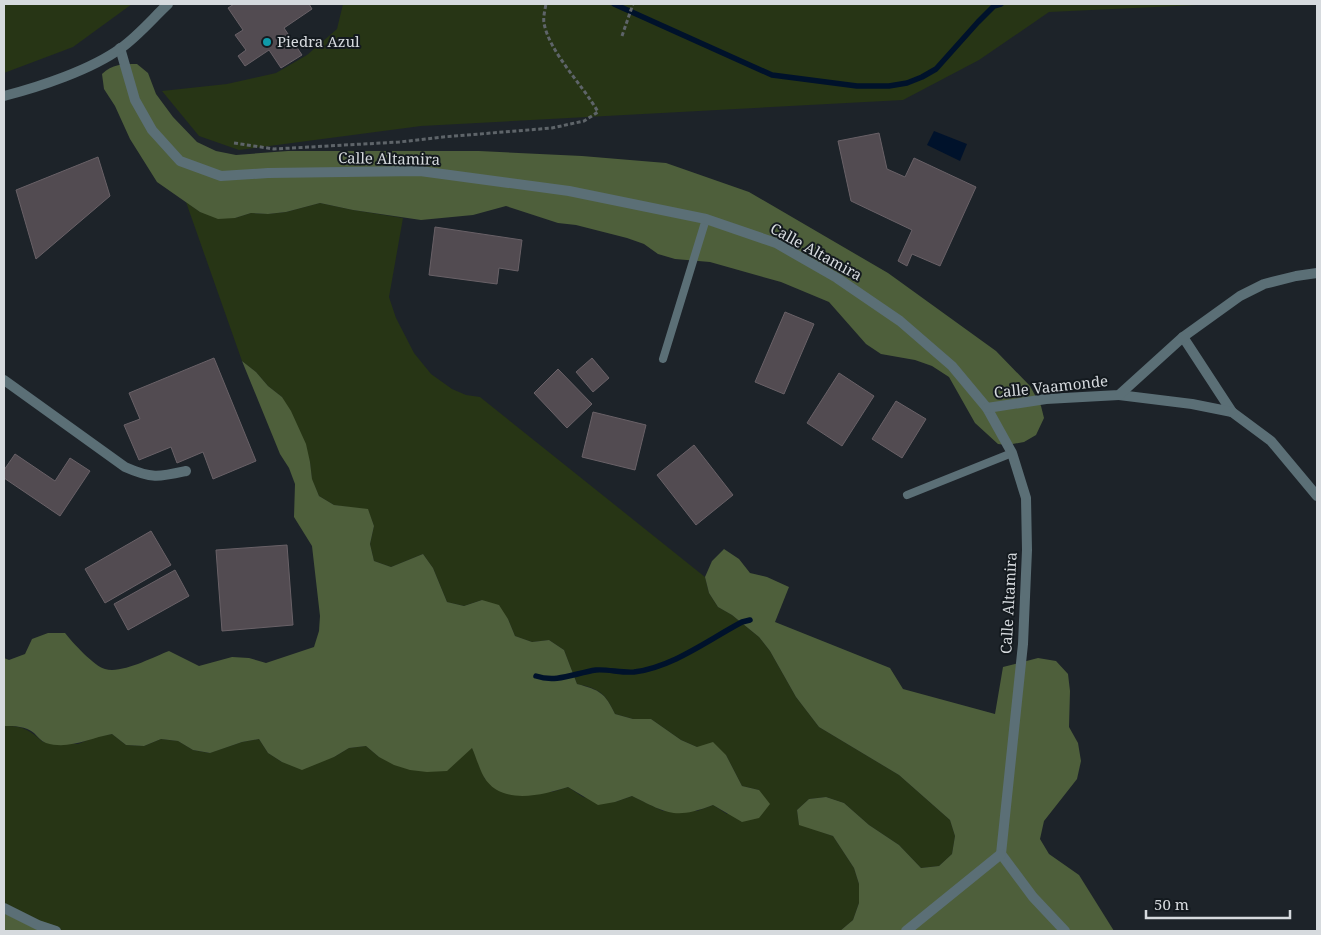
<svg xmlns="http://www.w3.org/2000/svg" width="1321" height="935" font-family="'Noto Serif',serif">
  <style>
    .green { fill: #273515 }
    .forest { fill: #4e5f3b }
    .water { fill: #00122b }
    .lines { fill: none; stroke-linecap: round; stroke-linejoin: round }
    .stream { stroke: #00122b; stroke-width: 5.5 }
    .building { fill: #524b51; stroke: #696167 }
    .path { stroke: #5e6469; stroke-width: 3; stroke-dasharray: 4 2.5; stroke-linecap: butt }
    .lane { stroke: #5b6f76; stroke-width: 8 }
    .street { stroke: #5b6f76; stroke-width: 10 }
    .culture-dot { fill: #0f9aa8; stroke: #141a1f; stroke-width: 2 }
    .labels { text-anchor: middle; stroke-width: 4; stroke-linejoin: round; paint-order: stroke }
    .poi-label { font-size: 15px; fill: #d6dade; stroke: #141a1f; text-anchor: start }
    .street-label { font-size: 15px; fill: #d6dade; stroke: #141a1f }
  </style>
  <rect width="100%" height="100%" fill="#1d2329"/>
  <g class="green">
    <polygon points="4,4 132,4 73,47 4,73"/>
    <polygon points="343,4 1219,4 1049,12 979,60 903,100 421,126 239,150 199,136 162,91 227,84 276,73 307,55 337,29"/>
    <path d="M 186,202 L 200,212 L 235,218 L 251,213 L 268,214 L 286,212 L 320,203 L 353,210 L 403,218 L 389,297 L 396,318 L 414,353 L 431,374 L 452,389 L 466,395 L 480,397 L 705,577 L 709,593 L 718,607 L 732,615 L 759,637 L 770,651 L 796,697 L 819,727 L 899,775 L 950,820 L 955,836 L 952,854 L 939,866 L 921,868 L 899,845 L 869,825 L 844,803 L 826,797 L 809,799 L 797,810 L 799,824 L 833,836 L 854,868 L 859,884 L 859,903 L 853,920 L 840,931 L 56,931 L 4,908 L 4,726 C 22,725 30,730 43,742 L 78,744 L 95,737 L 112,734 L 126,745 L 144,746 L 161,739 L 178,741 L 193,750 L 209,753 L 242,742 L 259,739 L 268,753 L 282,762 L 334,757 L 349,748 L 366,746 L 379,757 L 446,771 L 472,747 L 485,779 L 552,792 L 568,787 L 583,797 L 615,802 L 632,796 L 663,811 L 697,811 L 713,805 L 727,814 L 759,790 L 742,786 L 726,755 L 697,747 L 681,740 L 651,719 L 633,719 L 615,714 C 605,693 600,689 577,684 L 564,650 L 549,640 L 532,642 L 515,636 L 508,619 L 482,600 L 464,606 L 447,602 L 433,568 L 423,554 L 391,567 L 374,561 L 370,544 L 374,526 L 368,510 L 334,505 L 319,496 L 312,480 L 310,462 L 282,397 L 268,386 L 256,372 L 242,361 Z"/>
  </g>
  <g class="forest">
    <path d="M 137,64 L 148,73 L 156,94 L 173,117 L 197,142 L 216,151 L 236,155 L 288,151 L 479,151 L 582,156 L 666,163 L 749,192 L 888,273 L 996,351 L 1030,386 L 1041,406 L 1044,418 L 1036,435 L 1024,442 L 1007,445 L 998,444 L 975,423 L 949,377 L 932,366 L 915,360 L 881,354 L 866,344 L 829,302 L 781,282 L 710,262 L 675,259 L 658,254 L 644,244 L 627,238 L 576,225 L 558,223 L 506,206 L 473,215 L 421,220 L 353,210 L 320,203 L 286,212 L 268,214 L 251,213 L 235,218 L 218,219 L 200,212 L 157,182 L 130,139 L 115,106 L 104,89 L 102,74 C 112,64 123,64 137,64 Z"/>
    <path d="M 242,361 L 256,372 L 268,386 L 282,397 L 291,411 L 306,444 L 310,462 L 312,479 L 319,496 L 334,505 L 368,509 L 374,526 L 370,544 L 374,561 L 391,567 L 423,554 L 433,568 L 447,602 L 464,606 L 482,600 L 499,605 L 508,619 L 515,636 L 532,642 L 549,640 L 564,650 L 577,684 C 600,690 605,693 615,714 L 633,719 L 651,719 L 681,740 L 697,747 L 713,742 L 726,755 L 742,786 L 759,790 L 770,804 L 759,818 L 742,822 L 713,805 C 674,820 667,813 632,796 L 615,802 L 598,805 L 568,787 C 543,795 501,806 484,777 C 479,768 476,757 472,748 L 447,771 L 427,772 L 410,770 L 394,765 L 379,757 L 366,746 L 349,748 L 334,757 L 302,770 L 282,762 L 268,753 L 259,739 L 242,742 L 210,753 L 193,750 L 178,741 L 161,739 L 144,746 L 126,745 L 112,734 C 89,738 69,750 46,743 C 41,741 38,737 34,733 C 26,726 14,726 4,726 L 4,658 L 9,660 L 25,654 L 32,639 L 48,633 L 65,633 C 72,642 95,667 105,669 C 122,674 153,657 169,651 L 199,666 L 232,657 L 249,658 L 266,663 L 314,647 L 319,631 L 320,616 L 312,546 L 294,517 L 295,484 L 289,468 L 280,454 Z"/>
    <polygon points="724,549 739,559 750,573 767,577 789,587 775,622 890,668 903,689 995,714 1003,667 1038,658 1056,661 1068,674 1070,691 1069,727 1078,743 1081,761 1077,779 1044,821 1040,839 1049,854 1079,875 1114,931 840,931 853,920 859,903 859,884 854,868 833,836 799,825 797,810 809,799 826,797 844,803 869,825 899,845 921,868 939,866 952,854 955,836 950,820 899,775 819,727 796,697 770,651 759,637 732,615 718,607 709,593 705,577 712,561"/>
    <polygon points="4,908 56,931 4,931"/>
  </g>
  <polygon class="water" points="934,131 967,144 960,161 927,145"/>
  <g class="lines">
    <g class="stream">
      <polyline points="614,4 772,75 857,86 889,86 907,83 922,77 936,69 978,22 994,6 1001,4"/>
      <path d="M 536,676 C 557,683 575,673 596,670 C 608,669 621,673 634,672 C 673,667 708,640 742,622 L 750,620"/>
    </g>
  </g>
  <g class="building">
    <polygon points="234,4 309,4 312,9 284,28 302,55 281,68 269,50 245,66 238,56 246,50 235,35 243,30 228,8"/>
    <polygon points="879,133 887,169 905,177 914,158 976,187 940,266 912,254 907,266 898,261 912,230 851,201 838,141"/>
    <polygon points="98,157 110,196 36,259 16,190"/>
    <polygon points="435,227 522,240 518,271 499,268 497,284 429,275"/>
    <polygon points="785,312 814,324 784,394 755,382"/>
    <polygon points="214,358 256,461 213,479 203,452 177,463 171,447 139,460 124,425 140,419 129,393"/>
    <polygon points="592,358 609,378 593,392 576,372"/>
    <polygon points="558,369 592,404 567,428 534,393"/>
    <polygon points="839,373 874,396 842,446 807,423"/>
    <polygon points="896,401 926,419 902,458 872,439"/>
    <polygon points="593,412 646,425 635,470 582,457"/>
    <polygon points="694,445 733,495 696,525 657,475"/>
    <polygon points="15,454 55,481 70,458 90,471 60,516 4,478 4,470"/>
    <polygon points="151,531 171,565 105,603 85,569"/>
    <polygon points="287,545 293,625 222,631 216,550"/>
    <polygon points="175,570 189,596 128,630 114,604"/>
  </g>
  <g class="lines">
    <g class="path">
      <polyline points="622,36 633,4"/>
      <path d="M 234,143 L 274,149 L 399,142 L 443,137 L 552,128 L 584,121 L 598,112 C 583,85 549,52 544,23 C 543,17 545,10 546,4"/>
    </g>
    <g class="lane">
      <polyline points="663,359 706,219"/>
      <polyline points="907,495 1012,453"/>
    </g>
    <g class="street">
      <polyline points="120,48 135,100 152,130 180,161 221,176 268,173 420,171 569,191 706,219 776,243 837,278 900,321 952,366 987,408 1012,453 1026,498 1027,550 1023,644 1001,854 1033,897 1065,931"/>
      <path d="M 4,96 C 39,87 91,70 121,48 C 138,36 153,18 168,4"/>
      <polyline points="1183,337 1232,412"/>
      <path d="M 4,380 L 125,467 C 152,479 159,477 186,471"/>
      <polyline points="1119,395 1192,404 1232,412 1271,441 1317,496"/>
      <polyline points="987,408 1046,399 1119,395 1183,337 1240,296 1264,284 1296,276 1317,273"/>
      <polyline points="4,908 38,925 56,931"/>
      <polyline points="906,931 1001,854"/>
    </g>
  </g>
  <circle class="culture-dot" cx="267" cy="42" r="5"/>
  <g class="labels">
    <g class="poi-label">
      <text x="277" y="47">Piedra Azul</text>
    </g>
    <g class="street-label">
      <text transform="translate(389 159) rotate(1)" y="5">Calle Altamira</text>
      <text transform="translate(816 252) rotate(29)" y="5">Calle Altamira</text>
      <text transform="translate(1051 387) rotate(-6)" y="5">Calle Vaamonde</text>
      <text transform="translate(1009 603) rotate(-87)" y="5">Calle Altamira</text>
    </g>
  </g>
  <rect width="1321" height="935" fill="none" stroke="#d6dade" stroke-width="10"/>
  <path d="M1146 910v8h144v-8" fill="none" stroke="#d6dade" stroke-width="2.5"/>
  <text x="1154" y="910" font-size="15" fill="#d6dade" stroke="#141a1f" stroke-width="4" paint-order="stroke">50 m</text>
</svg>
